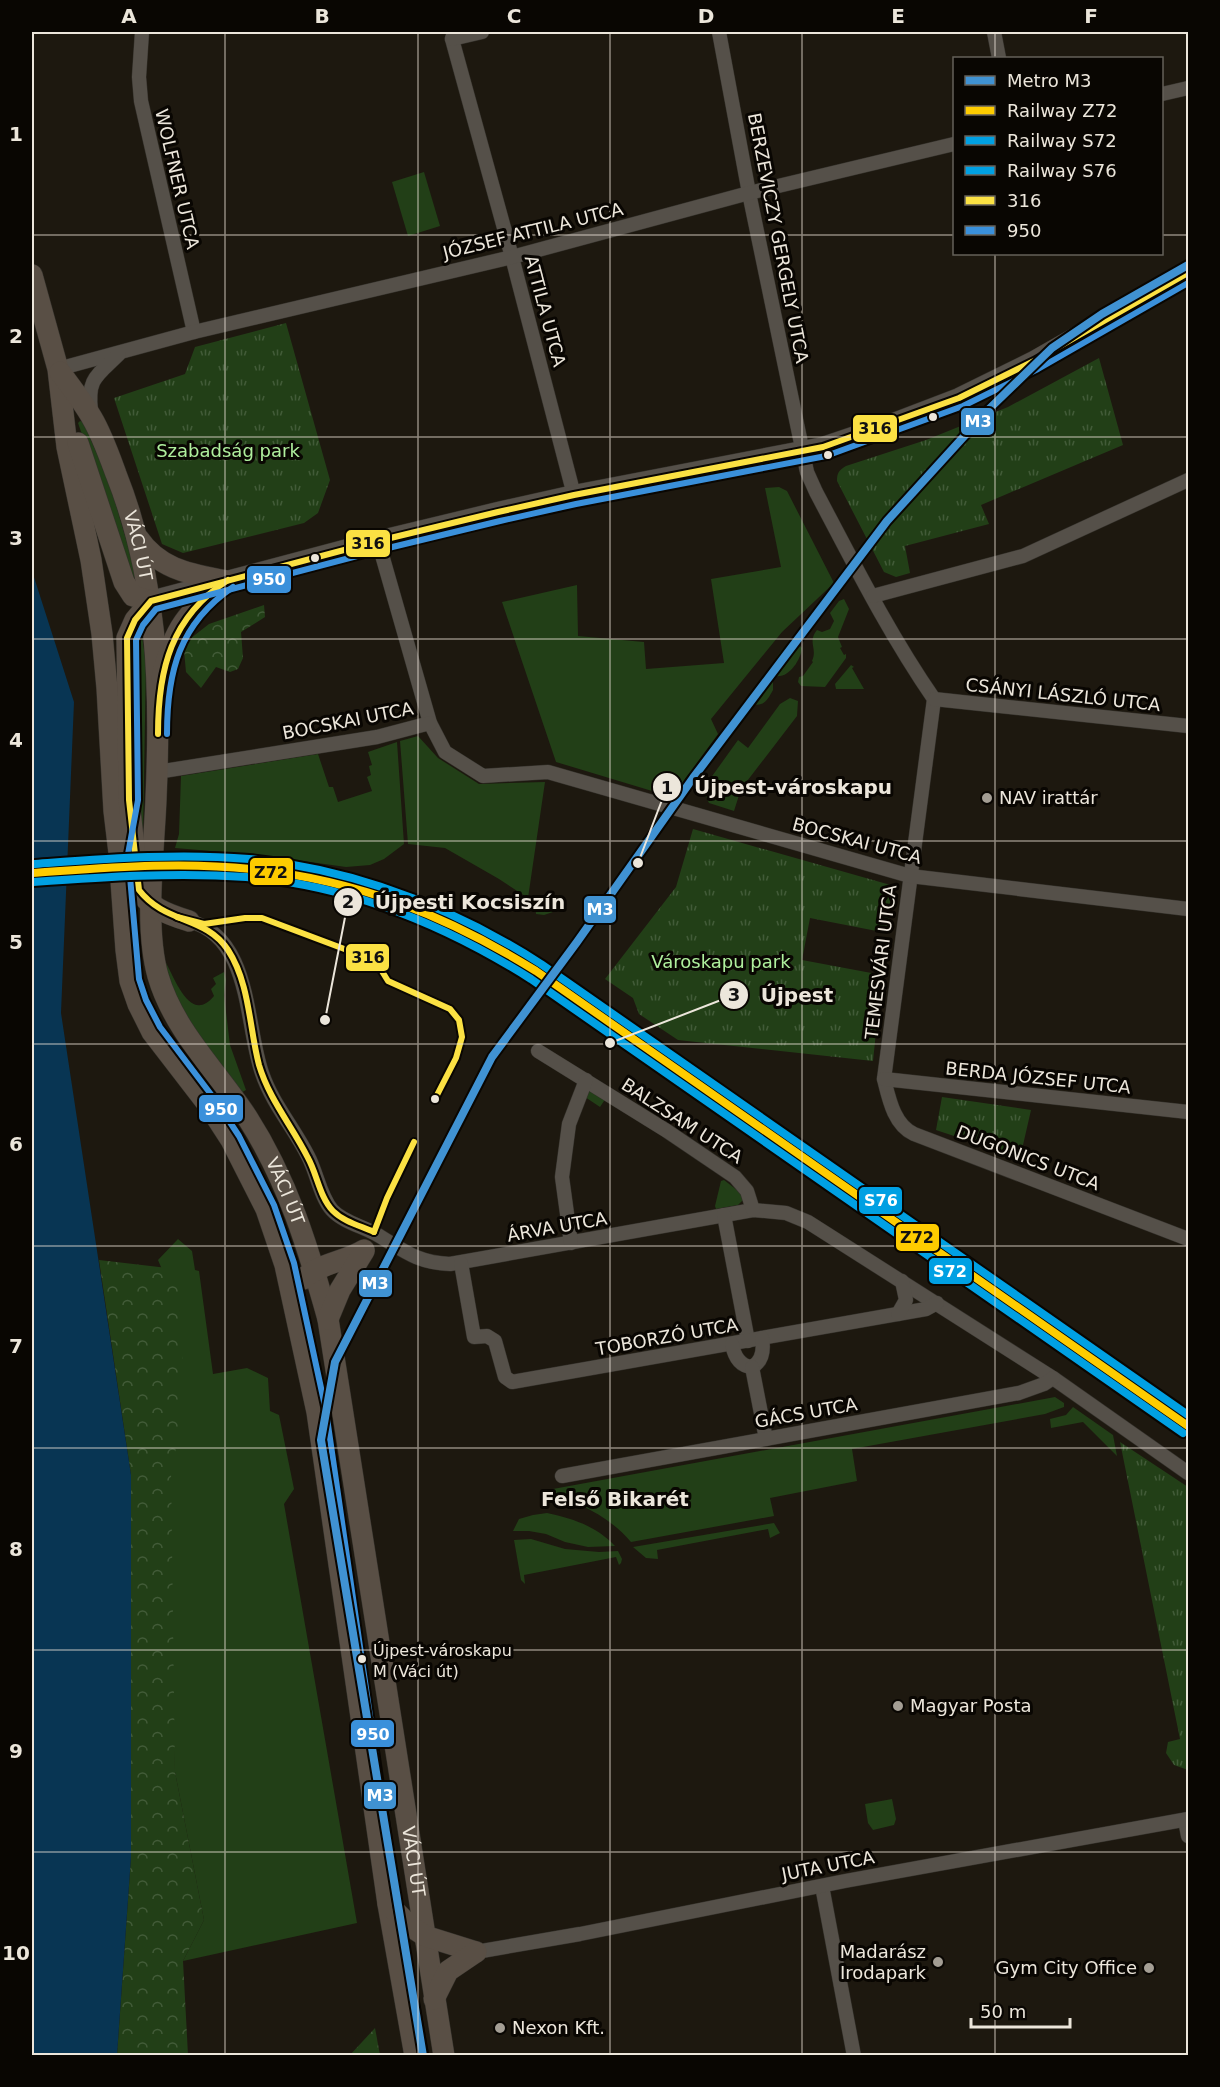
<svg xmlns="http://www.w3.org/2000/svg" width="1220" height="2087" font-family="'DejaVu Sans',sans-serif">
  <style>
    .grass { fill: #223f17 }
    .forest { fill: url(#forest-crowns) }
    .park { fill: url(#park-tufts) }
    .water { fill: #083553 }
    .pier { fill: #1d180f }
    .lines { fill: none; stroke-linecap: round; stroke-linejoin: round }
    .street-casing { stroke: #34312b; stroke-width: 15 }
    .secondary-casing { stroke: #34312b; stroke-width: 21 }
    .primary-casing { stroke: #34312b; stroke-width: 22 }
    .street { stroke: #555049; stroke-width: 14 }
    .secondary { stroke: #555049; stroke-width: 20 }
    .primary { stroke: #594f45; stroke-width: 21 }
    .bus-1-casing { stroke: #090602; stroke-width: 10 }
    .bus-2-casing { stroke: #090602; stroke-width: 10 }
    .bus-1 { stroke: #fbe143; stroke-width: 6 }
    .bus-2 { stroke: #3a90db; stroke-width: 6 }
    .rail-1-casing { stroke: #090602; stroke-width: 12 }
    .rail-2-casing { stroke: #090602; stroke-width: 12 }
    .rail-3-casing { stroke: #090602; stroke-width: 12 }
    .rail-1 { stroke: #fecc00; stroke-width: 8 }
    .rail-2 { stroke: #00a0e3; stroke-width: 8 }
    .rail-3 { stroke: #00a0e3; stroke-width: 8 }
    .metro-1-casing { stroke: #090602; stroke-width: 12 }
    .metro-1 { stroke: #4092d2; stroke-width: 8 }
    .grid { fill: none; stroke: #ece6db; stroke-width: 1.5; stroke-opacity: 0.55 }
    .bus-dot { fill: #ece6db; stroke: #090602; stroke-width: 2 }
    .poi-dot { fill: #a49e94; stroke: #090602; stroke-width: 2 }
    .labels { text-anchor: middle; stroke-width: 6; stroke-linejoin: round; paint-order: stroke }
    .bus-label { font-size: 16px; fill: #ece6db; stroke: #090602; text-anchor: start }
    .street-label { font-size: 18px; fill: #ece6db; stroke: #090602 }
    .park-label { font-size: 18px; fill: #afef9d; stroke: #090602 }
    .poi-label { font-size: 18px; fill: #ece6db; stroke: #090602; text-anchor: start }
    .neighbourhood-label { font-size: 20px; font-weight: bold; fill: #ece6db; stroke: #090602 }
    .leader { fill: none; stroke: #ece6db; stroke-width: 2 }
    .callout-dot { fill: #ece6db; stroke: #090602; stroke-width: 2 }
    .mark-label { font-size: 18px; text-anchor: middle; font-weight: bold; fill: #111 }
    .callout-label { font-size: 20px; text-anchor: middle; font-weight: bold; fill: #ece6db; stroke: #090602; stroke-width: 6; stroke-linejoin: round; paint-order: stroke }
    .line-badge { stroke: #090602; stroke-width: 2 }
    .badge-label { font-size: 16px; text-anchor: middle; font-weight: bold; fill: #fff }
    .pale-badge-label { font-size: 16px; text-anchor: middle; font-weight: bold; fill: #111 }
    .neatline { fill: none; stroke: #ece6db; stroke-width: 2 }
    .grid-label { font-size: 20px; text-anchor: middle; font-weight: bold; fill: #ece6db }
  </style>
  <defs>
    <pattern id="forest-crowns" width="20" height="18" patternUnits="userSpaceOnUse" patternTransform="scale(1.5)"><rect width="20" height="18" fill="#223f17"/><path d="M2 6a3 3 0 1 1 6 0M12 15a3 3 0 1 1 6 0" fill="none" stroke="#425b38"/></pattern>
    <pattern id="park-tufts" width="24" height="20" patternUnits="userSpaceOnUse" patternTransform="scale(1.5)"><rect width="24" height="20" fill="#223f17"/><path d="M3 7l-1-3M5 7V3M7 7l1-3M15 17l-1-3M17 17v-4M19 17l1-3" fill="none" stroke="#425b38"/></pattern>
  </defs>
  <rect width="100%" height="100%" fill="#1d180f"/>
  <g class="grass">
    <polygon points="424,172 440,226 408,236 392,182"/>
    <polygon points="80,421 83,422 109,481 137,577 132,579 78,423"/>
    <polygon points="779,487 787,491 834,583 782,632 711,719 718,734 672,797 556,762 502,602 577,585 578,636 644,642 646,669 724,663 711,579 781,567 765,488"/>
    <path d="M 844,599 L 849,609 L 838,637 L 842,647 L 840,648 L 844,655 L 846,654 L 846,658 L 825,687 L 801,686 L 798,682 L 799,677 L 803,676 L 813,662 L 812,661 C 818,649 807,642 817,630 L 822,632 L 830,629 L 834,621 L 830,613 L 839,601 Z"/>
    <polygon points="137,636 142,636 146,663 143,836 133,767"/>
    <path d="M 796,642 L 802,648 C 801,660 788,679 775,676 C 767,665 784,643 796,642 Z"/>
    <polygon points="851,665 854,667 852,668 864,689 836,689 835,684"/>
    <path d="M 768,679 L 773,682 L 773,690 C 768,699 764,707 753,704 C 747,696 754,688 760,681 Z"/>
    <polygon points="790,698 798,701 797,716 741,789 734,811 709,803 704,793 705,786 738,740 748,748 780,704"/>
    <polygon points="418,736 438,758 479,784 545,782 528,898 499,879 445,848 408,844 400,741"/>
    <polygon points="397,742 404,844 384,859 370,865 346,867 260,855 175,848 179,834 181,776 318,754 329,787 333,787 338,802 372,791 367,777 371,775 369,766 372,765 368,752"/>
    <polygon points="535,902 557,905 556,911 544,915 536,914"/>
    <path d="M 166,963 C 176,981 191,1024 214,996 L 211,989 L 216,984 L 213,978 L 224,972 L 226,980 L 224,995 L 230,1045 L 246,1090 L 237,1095 L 204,1052 L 161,970 Z"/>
    <polygon points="586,1085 606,1098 600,1107 582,1095"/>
    <polygon points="724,1180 742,1194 743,1200 738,1205 716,1209 715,1206 721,1181"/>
    <polygon points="178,1239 192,1251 195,1270 199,1271 213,1374 247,1368 268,1378 270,1411 279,1415 294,1489 284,1504 357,1923 183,1961 204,1920 175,1772 162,1486 180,1312 158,1260"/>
    <path d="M 1055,1397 L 1064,1403 L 1064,1407 L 1045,1414 L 852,1449 L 857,1481 L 770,1498 L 774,1516 L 631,1542 C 607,1514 577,1502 542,1491 Z"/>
    <polygon points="1073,1407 1113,1435 1117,1456 1083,1422 1051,1428 1050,1419 1066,1415"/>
    <path d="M 547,1513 C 574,1519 596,1526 615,1546 L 588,1547 L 565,1542 L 546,1534 L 529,1531 L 513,1531 L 519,1519 L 533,1515 Z"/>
    <polygon points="774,1523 780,1533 770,1538 768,1529 657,1550 658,1559 646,1558 633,1547"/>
    <polygon points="531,1539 565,1549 599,1552 618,1551 622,1559 621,1563 619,1565 616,1557 524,1575 525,1584 521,1580 514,1540"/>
    <polygon points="892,1799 896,1819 894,1825 873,1830 868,1823 865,1804"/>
  </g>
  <g class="forest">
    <polygon points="264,605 265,617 241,632 243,658 238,669 230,672 216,667 201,688 186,672 184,650 186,642 209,624"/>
    <polygon points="99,1260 176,1269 183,1344 178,1440 171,1470 175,1772 204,1920 183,1961 188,2055 117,2055 131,1857 131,1475"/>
    <polygon points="375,2028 380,2055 350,2055"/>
  </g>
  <g class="park">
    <polygon points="286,323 330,480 318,513 304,523 183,553 162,544 114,398 185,374 195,347"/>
    <path d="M 1099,358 L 1123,445 L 981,505 L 989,524 L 905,546 L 910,573 L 896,577 L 884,572 L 837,481 C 837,473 839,470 846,466 L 926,440 L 1008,407 Z"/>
    <polygon points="693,829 894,886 887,933 810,918 802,960 882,975 873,1061 678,1040 639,1014 633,998 605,979 676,887"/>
    <polygon points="942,1097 1031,1110 1020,1158 936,1130"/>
    <polygon points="1120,1442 1188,1487 1188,1770 1174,1765 1166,1753 1168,1742 1180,1739"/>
  </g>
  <polygon class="water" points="32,571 74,702 61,1013 131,1475 131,1857 117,2055 32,2055"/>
  <polygon class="pier" points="71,860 70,883 32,885 32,862"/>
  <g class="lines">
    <defs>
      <g id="street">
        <polyline points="142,32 139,77 141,101 194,332"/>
        <polyline points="454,32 452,39 512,257 574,495"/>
        <path d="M 719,32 L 749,193 L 807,472 L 816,492 C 853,562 889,634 934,699 L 884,1079 C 889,1099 894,1125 914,1134 L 1188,1239"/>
        <polyline points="994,32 999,58"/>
        <polyline points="452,39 482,32"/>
        <polyline points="1162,94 1188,88"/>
        <polyline points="58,369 194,332 512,257 749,193 954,144"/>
        <path d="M 91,411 C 87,378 97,376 119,354"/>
        <polyline points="378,541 430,723 445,752 483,776 548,772 910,876 1188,909"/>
        <polyline points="873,596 1023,556 1188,480"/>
        <polyline points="934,699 1188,726"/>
        <polyline points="157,772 377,737 430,723"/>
        <path d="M 189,921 C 252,937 245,1025 262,1073 C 272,1103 294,1128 308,1156 C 317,1173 320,1196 332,1210 C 343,1222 362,1226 376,1234 C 403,1250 417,1263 450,1264 L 753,1210 L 786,1213 L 808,1222 L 1053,1378 L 1188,1473"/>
        <polyline points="538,1051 667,1131 735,1177 747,1191 753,1210"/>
        <polyline points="884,1079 1188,1112"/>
        <polyline points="724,1215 748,1341"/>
        <polyline points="571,1243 562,1177 569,1124 586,1080"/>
        <polyline points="461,1263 474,1337 487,1336 495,1341 505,1377 512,1382 926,1309 937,1303"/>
        <polyline points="898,1314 906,1300 902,1281"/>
        <path d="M 732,1344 C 734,1355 739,1366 752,1367 C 763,1361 764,1350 762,1338"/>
        <polyline points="752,1367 766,1439"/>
        <polyline points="562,1476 1019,1393 1044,1384 1053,1378"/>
        <polyline points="1185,1820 1188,1836"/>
        <polyline points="822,1886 854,2056"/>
        <polyline points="476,1952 580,1934 845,1881 1188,1819"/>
      </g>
      <polyline id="secondary" points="151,601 378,541 498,512 574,495 823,447 891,424 959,398 1034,361 1188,273"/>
      <g id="primary">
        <polyline points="32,275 58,369 67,447 91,560 102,634 107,688 114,811 119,853 126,950 130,981 138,1004 152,1032 209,1106 231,1140 266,1209 285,1265 317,1412 388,1904 415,2056"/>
        <path id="s1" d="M 60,372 C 71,387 83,402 92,418 C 102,435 109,455 116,474 C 158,580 161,686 156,799 C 154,851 144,927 158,976 C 174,1031 217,1071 247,1117 C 288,1181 308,1247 328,1319 L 444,2056"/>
        <polyline points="78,443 124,582 133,596 151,601"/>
        <path d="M 138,538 C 160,570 191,574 226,581"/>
        <path d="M 151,601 L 135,620 L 127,638 L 129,800 L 138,885 C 144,907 170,915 189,921"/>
        <path d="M 162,677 C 174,627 187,613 226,581"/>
        <path d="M 304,1279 C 314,1265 347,1261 364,1250"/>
        <polyline points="328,1319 340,1290 364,1251"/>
        <polyline points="388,1904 410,1926 425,1936 476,1952"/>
        <polyline points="434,1999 448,1971 476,1952"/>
      </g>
    </defs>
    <use href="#street" class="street-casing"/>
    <use href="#secondary" class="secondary-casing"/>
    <use href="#primary" class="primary-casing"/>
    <use href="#street" class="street"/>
    <use href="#secondary" class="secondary"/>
    <use href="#primary" class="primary"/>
    <defs>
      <g id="bus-1">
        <path d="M 158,734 C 158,669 171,617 228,580"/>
        <polyline points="177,917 204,924 245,918 262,918 371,959 380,968 388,981 450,1009 459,1020 462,1037 456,1058 435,1099"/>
        <path d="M 374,1232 C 361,1226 344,1222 333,1211 C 320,1198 317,1174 308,1158 C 292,1126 269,1099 259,1065 C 249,1027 250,984 228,950 C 206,916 165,924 139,890 L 129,800 L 127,638 L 135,620 L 151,601 L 378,541 L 498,512 L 574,495 L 823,447 L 959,398 L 1034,361 L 1188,273"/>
        <polyline points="374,1232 387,1198 414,1142"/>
      </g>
      <g id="bus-2">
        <path d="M 167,734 C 167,672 179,624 233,587"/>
        <polyline points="424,2054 397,1903 326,1411 294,1263 274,1205 239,1136 216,1101 160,1027 146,1000 139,979 128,854 138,800 136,640 143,625 156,609 380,550 500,521 576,504 826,456 963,406 1038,369 1188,283"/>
      </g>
    </defs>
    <use href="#bus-1" class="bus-1-casing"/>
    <use href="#bus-2" class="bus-2-casing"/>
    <use href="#bus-1" class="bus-1"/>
    <use href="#bus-2" class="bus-2"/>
    <defs>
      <path id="rail-1" d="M 32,873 C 104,868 178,861 251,869 C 357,880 446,915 536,971 L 1188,1426"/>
      <path id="rail-2" d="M 33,882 C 104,877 175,872 246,877 C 349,885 444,924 531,979 L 1183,1433"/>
      <path id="rail-3" d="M 32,864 C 104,859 177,853 249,859 C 355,869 452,907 541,964 L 1188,1415"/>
    </defs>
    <use href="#rail-1" class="rail-1-casing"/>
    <use href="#rail-2" class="rail-2-casing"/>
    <use href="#rail-3" class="rail-3-casing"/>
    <use href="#rail-1" class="rail-1"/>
    <use href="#rail-2" class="rail-2"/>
    <use href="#rail-3" class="rail-3"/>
    <defs>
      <polyline id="metro-1" points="423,2056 321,1440 335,1362 492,1057 577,942 693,778 887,521 988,410 1052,348 1102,314 1188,265"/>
    </defs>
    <use href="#metro-1" class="metro-1-casing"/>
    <use href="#metro-1" class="metro-1"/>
  </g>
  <path class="grid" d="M 225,32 L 225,2056M 418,32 L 418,2056M 610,32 L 610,2056M 802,32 L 802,2056M 995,32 L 995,58M 32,235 L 954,235M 1162,235 L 1188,235M 995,254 L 995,2056M 32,437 L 1188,437M 32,639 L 1188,639M 32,841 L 1188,841M 32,1044 L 1188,1044M 32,1246 L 1188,1246M 32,1448 L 1188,1448M 32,1650 L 1188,1650M 32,1852 L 1188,1852"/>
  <g class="bus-dot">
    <circle cx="933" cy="417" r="5"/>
    <circle cx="828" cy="455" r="5"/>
    <circle cx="315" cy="558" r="5"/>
    <circle cx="435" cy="1099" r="5"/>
    <circle cx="362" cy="1659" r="5"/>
  </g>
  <g class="poi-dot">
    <circle cx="987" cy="798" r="6"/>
    <circle cx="898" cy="1706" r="6"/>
    <circle cx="938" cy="1962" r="6"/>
    <circle cx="1149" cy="1968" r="6"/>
    <circle cx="500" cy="2028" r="6"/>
  </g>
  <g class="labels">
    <g class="bus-label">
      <text x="373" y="1656">Újpest-városkapu<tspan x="373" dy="21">M (Váci út)</tspan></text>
    </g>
    <g class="street-label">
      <text transform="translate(177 179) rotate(77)" y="6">WOLFNER UTCA</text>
      <text transform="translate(533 231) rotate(-14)" y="6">JÓZSEF ATTILA UTCA</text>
      <text transform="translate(778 238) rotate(79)" y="6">BERZEVICZY GERGELY UTCA</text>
      <text transform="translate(545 311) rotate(75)" y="6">ATTILA UTCA</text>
      <text dy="6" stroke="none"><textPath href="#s1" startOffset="192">VÁCI ÚT</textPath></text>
      <text transform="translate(1063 695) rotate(6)" y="6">CSÁNYI LÁSZLÓ UTCA</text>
      <text transform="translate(348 721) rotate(-11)" y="6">BOCSKAI UTCA</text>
      <text transform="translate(857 841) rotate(15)" y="6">BOCSKAI UTCA</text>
      <text transform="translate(881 962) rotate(-83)" y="6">TEMESVÁRI UTCA</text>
      <text transform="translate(1038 1078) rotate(6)" y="6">BERDA JÓZSEF UTCA</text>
      <text transform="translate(682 1121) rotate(33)" y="6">BALZSAM UTCA</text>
      <text transform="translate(1028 1158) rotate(21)" y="6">DUGONICS UTCA</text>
      <text dy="6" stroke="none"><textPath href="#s1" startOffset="876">VÁCI ÚT</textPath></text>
      <text transform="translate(557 1227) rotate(-10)" y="6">ÁRVA UTCA</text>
      <text transform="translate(667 1337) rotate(-10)" y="6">TOBORZÓ UTCA</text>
      <text transform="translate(806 1413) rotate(-10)" y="6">GÁCS UTCA</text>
      <text dy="6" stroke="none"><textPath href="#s1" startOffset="1560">VÁCI ÚT</textPath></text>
      <text transform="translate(828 1866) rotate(-11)" y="6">JUTA UTCA</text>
    </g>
    <g class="park-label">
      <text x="228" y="457">Szabadság park</text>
      <text x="721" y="968">Városkapu park</text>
    </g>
    <g class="poi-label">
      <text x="999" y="804">NAV irattár</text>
      <text x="910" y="1712">Magyar Posta</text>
      <text x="926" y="1958" text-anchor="end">Madarász<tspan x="926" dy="21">Irodapark</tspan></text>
      <text x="1137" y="1974" text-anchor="end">Gym City Office</text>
      <text x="512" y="2034">Nexon Kft.</text>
    </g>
    <g class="neighbourhood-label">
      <text x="615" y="1506">Felső Bikarét</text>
    </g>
  </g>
  <path class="leader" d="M638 863L667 787M325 1020L348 902M610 1043L734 995"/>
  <g class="callout-dot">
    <circle cx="638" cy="863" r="6"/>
    <circle cx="325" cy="1020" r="6"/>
    <circle cx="610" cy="1043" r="6"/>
    <circle cx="667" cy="787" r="15"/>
    <circle cx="348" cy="902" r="15"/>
    <circle cx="734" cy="995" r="15"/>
  </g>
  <g class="mark-label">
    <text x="667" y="794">1</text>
    <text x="348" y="908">2</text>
    <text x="734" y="1001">3</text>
  </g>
  <g class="callout-label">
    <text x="793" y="794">Újpest-városkapu</text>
    <text x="470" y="909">Újpesti Kocsiszín</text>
    <text x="797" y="1002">Újpest</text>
  </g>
  <g class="line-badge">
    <rect x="960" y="407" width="35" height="29" rx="6" fill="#4092d2"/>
    <rect x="852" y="414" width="46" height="29" rx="6" fill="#fbe143"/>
    <rect x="345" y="529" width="46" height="29" rx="6" fill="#fbe143"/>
    <rect x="246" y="565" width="46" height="29" rx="6" fill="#3a90db"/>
    <rect x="249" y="857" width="45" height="29" rx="6" fill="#fecc00"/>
    <rect x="583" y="895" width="34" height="29" rx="6" fill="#4092d2"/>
    <rect x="345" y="943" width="45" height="29" rx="6" fill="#fbe143"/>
    <rect x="198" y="1094" width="46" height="29" rx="6" fill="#3a90db"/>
    <rect x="858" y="1186" width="45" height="29" rx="6" fill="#00a0e3"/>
    <rect x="895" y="1223" width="45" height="29" rx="6" fill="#fecc00"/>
    <rect x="928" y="1257" width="45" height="28" rx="6" fill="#00a0e3"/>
    <rect x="358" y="1269" width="35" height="29" rx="6" fill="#4092d2"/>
    <rect x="350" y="1719" width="45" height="29" rx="6" fill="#3a90db"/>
    <rect x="363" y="1781" width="34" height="29" rx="6" fill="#4092d2"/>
  </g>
  <g class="badge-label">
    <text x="978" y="427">M3</text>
    <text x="269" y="585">950</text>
    <text x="600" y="915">M3</text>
    <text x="221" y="1115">950</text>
    <text x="881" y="1206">S76</text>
    <text x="950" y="1277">S72</text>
    <text x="375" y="1289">M3</text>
    <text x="373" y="1740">950</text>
    <text x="380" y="1801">M3</text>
  </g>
  <g class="pale-badge-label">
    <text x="875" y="434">316</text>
    <text x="368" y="549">316</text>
    <text x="271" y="878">Z72</text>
    <text x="368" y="963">316</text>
    <text x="917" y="1243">Z72</text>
  </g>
  <rect width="1220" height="2087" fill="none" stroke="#090602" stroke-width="66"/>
  <rect x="953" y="57" width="210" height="198" fill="#090602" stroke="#646059" stroke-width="1.5"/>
  <rect x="965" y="76" width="30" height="9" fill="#4092d2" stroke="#646059" stroke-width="1.5"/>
  <text x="1007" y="87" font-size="18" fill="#ece6db">Metro M3</text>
  <rect x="965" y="106" width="30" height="9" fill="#fecc00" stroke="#646059" stroke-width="1.5"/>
  <text x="1007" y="117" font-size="18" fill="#ece6db">Railway Z72</text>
  <rect x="965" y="136" width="30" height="9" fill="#00a0e3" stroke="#646059" stroke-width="1.5"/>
  <text x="1007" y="147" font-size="18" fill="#ece6db">Railway S72</text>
  <rect x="965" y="166" width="30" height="9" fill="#00a0e3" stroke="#646059" stroke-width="1.5"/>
  <text x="1007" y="177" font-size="18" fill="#ece6db">Railway S76</text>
  <rect x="965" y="196" width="30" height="9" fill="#fbe143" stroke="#646059" stroke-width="1.5"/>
  <text x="1007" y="207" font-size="18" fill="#ece6db">316</text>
  <rect x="965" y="226" width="30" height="9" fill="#3a90db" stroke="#646059" stroke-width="1.5"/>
  <text x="1007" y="237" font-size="18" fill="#ece6db">950</text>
  <path d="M971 2018v9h99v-9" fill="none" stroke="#ece6db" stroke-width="3"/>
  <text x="980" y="2018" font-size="18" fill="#ece6db" stroke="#090602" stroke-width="4.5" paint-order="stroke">50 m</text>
  <rect x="33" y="33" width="1154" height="2021" class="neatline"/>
  <g class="grid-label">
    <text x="129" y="23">A</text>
    <text x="322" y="23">B</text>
    <text x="514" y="23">C</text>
    <text x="706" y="23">D</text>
    <text x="898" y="23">E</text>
    <text x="1091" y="23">F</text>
    <text x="16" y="141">1</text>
    <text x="16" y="343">2</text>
    <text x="16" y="545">3</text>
    <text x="16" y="747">4</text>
    <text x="16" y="949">5</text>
    <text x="16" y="1151">6</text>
    <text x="16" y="1353">7</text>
    <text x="16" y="1556">8</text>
    <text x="16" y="1758">9</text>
    <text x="16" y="1960">10</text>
  </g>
</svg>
